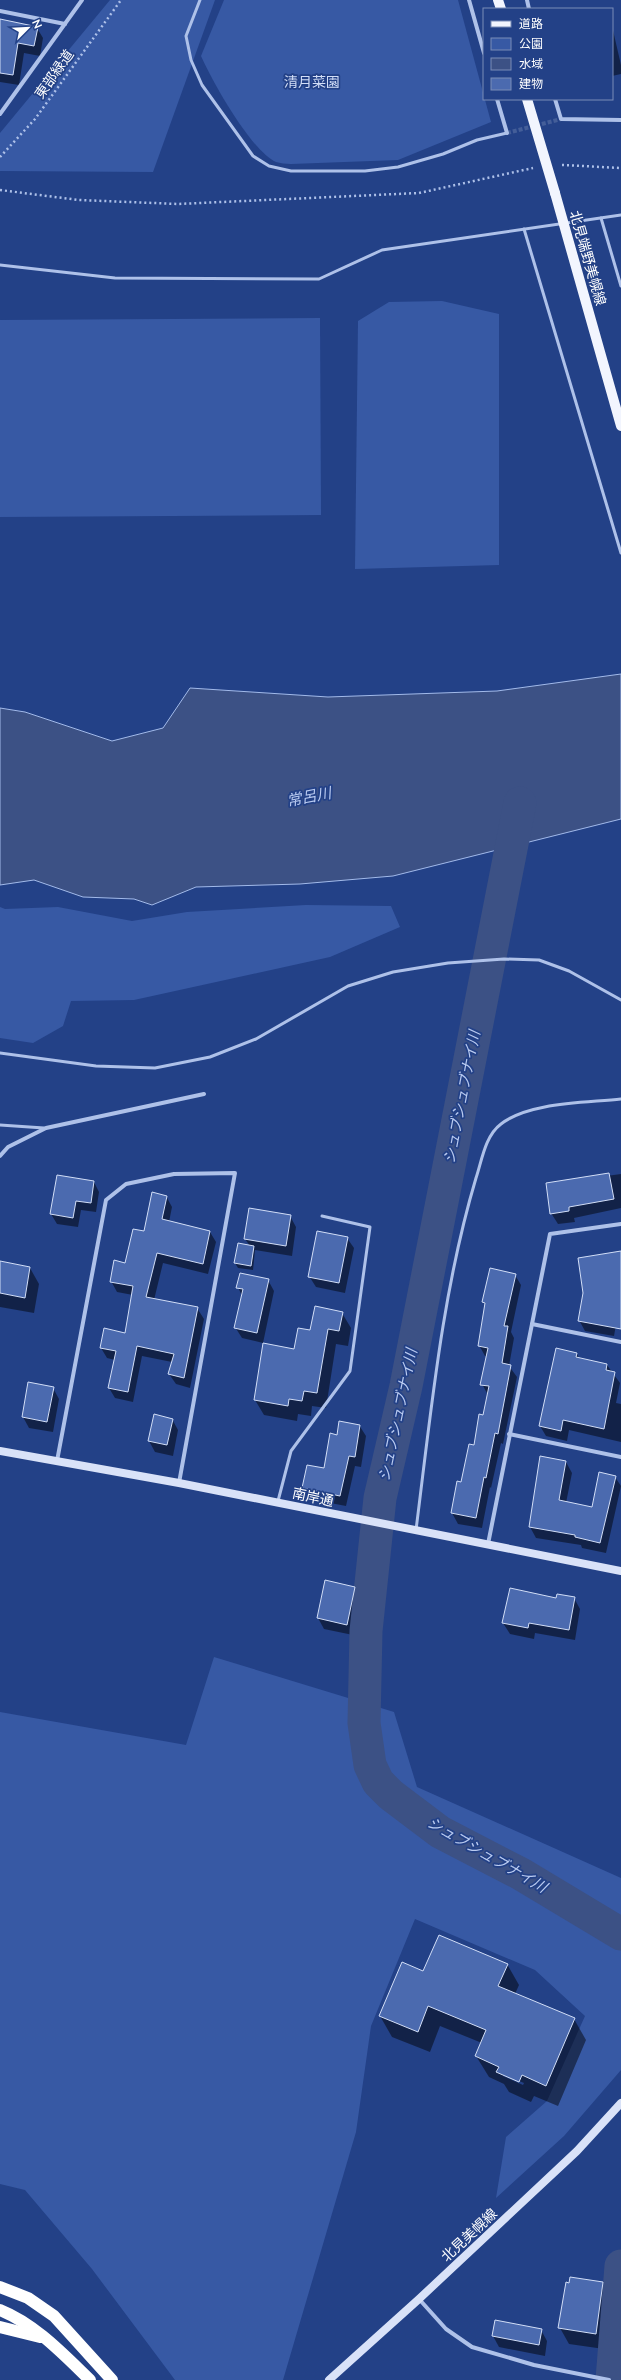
<svg xmlns="http://www.w3.org/2000/svg" width="621" height="2380" font-family="Lato,'Noto Sans JP',sans-serif">
  <style>
    .green { fill: #3759a4 }
    .water { fill: #3c5185; stroke: #a2baea }
    .shadow { fill: #0007; fill-rule: evenodd }
    .lines { fill: none; stroke-linecap: round; stroke-linejoin: round }
    .river { stroke: #3c5185; stroke-width: 33 }
    .building { fill: #4b6aaf; stroke: #d2def7 }
    .street-tunnel { stroke: #445e99; stroke-width: 4; stroke-dasharray: 4 2; stroke-linecap: butt }
    .path { stroke: #aec1e9; stroke-width: 2.5; stroke-dasharray: 2 3; stroke-linecap: butt }
    .lane { stroke: #aec1e9; stroke-width: 3 }
    .street { stroke: #aec1e9; stroke-width: 4 }
    .secondary { stroke: #d9e2f8; stroke-width: 8 }
    .primary { stroke: #f2f5fe; stroke-width: 10 }
    .highway { stroke: #fff; stroke-width: 12 }
    .primary-bridge { stroke: #f2f5fe; stroke-width: 10 }
    .labels { text-anchor: middle; stroke-width: 3.5; stroke-linejoin: round; paint-order: stroke }
    .street-label { font-size: 14px; fill: #fff; stroke: #234187 }
    .park-label { font-size: 14px; fill: #d2def7; stroke: #234187 }
    .water-label { font-size: 15px; font-style: italic; fill: #bacbf1; stroke: #234187 }
  </style>
  <rect width="100%" height="100%" fill="#234187"/>
  <g class="green">
    <polygon points="110,0 215,0 153,172 0,171 0,133"/>
    <path d="M 224,0 L 458,0 L 491,122 L 398,160 L 291,164 C 286,164 280,163 276,162 C 251,151 212,81 201,56 Z"/>
    <polygon points="442,301 499,314 499,565 355,569 358,321 389,302"/>
    <polygon points="320,318 321,515 0,517 0,320"/>
    <polygon points="306,905 391,906 400,927 330,957 134,1000 71,1001 63,1026 33,1043 0,1038 0,907 5,909 58,907 132,921 187,912"/>
    <polygon points="214,1657 394,1712 417,1787 621,1878 621,2070 564,2136 496,2198 506,2137 547,2101 585,2016 535,1970 415,1919 371,2026 356,2132 283,2380 175,2380 92,2269 25,2190 0,2184 0,1712 186,1745"/>
  </g>
  <polygon class="water" points="621,674 621,819 393,876 300,884 196,887 152,905 134,899 83,897 34,880 0,885 0,708 25,712 112,741 163,728 190,688 328,697 497,691"/>
  <g class="shadow">
    <polygon points="0,20 37,28 43,38 40,56 24,53 19,85 0,82"/>
    <polygon points="612,26 621,65 621,74 612,76"/>
    <polygon points="621,1174 621,1208 574,1218 575,1222 558,1224 551,1213 547,1184"/>
    <polygon points="94,1182 99,1192 96,1212 81,1210 78,1227 57,1224 51,1214"/>
    <polygon points="166,1196 172,1207 169,1222 210,1232 216,1242 208,1274 163,1263 154,1300 197,1308 204,1319 190,1388 176,1384 169,1374 172,1362 142,1356 133,1402 115,1398 109,1388 115,1360 107,1358 101,1348 126,1334 133,1295 117,1292 111,1281 126,1264"/>
    <polygon points="290,1216 296,1227 292,1256 255,1250 253,1270 238,1268 235,1263 250,1246 245,1239"/>
    <polygon points="347,1238 354,1248 345,1293 316,1287 309,1276"/>
    <polygon points="621,1252 621,1320 617,1319 614,1336 585,1331 579,1320"/>
    <polygon points="0,1262 30,1268 39,1284 34,1313 0,1307"/>
    <polygon points="515,1275 521,1285 511,1332 514,1338 509,1366 517,1377 503,1444 501,1443 491,1488 490,1487 482,1528 458,1524 452,1513 484,1416 488,1395 482,1384 487,1356 485,1356 479,1345 486,1306 483,1302"/>
    <polygon points="268,1280 274,1291 263,1343 242,1338 235,1327 242,1296 238,1287"/>
    <polygon points="342,1313 351,1328 348,1346 336,1344 326,1408 312,1406 311,1416 298,1414 297,1421 264,1415 255,1400 311,1332"/>
    <polygon points="577,1354 579,1358 607,1365 620,1383 616,1403 621,1404 621,1442 569,1430 567,1441 546,1436 540,1426"/>
    <polygon points="53,1388 59,1399 53,1432 29,1428 23,1417"/>
    <polygon points="172,1419 178,1430 173,1456 155,1452 149,1441"/>
    <polygon points="359,1425 366,1436 361,1467 355,1466 346,1506 309,1499 303,1488 325,1470 338,1436"/>
    <polygon points="566,1462 572,1473 566,1503 593,1508 615,1477 621,1486 606,1553 582,1548 581,1545 536,1538 530,1527"/>
    <polygon points="355,1588 361,1598 353,1635 324,1629 318,1618"/>
    <polygon points="574,1598 580,1609 575,1640 535,1633 534,1639 510,1634 503,1623 557,1599"/>
    <path d="M 507,1964 L 519,1985 L 515,1994 L 574,2019 L 586,2040 L 558,2106 L 534,2096 L 531,2102 L 509,2092 L 504,2084 L 489,2077 L 476,2056 L 482,2043 L 440,2026 L 430,2052 L 392,2037 L 380,2016 L 423,1973 ZM 503,2074 L 524,2083 L 523,2085 L 503,2076 Z"/>
    <polygon points="603,2283 612,2299 604,2349 569,2344 560,2328"/>
    <polygon points="496,2322 541,2330 547,2341 545,2356 499,2347 493,2336"/>
  </g>
  <g class="lines">
    <g class="river">
      <polyline points="520,803 406,1386 380,1498 366,1631 364,1723 370,1765 378,1782 391,1795 440,1832 521,1874 621,1934"/>
      <polyline points="612,2380 621,2266"/>
    </g>
  </g>
  <g class="building">
    <polygon points="0,19 38,27 34,46 18,43 13,75 0,73"/>
    <polygon points="609,1173 614,1199 569,1207 569,1211 550,1214 546,1183"/>
    <polygon points="57,1175 94,1181 91,1203 76,1201 73,1218 50,1214"/>
    <polygon points="152,1192 167,1196 162,1219 210,1231 203,1264 157,1253 146,1297 198,1307 184,1378 168,1374 174,1354 137,1346 128,1392 108,1388 116,1351 100,1348 104,1328 125,1333 133,1286 110,1282 114,1260 125,1263 133,1229 144,1231"/>
    <polygon points="249,1208 291,1215 286,1246 244,1239"/>
    <polygon points="317,1231 348,1237 339,1283 308,1277"/>
    <polygon points="238,1243 254,1246 251,1266 234,1263"/>
    <polygon points="621,1251 621,1329 578,1321 583,1293 578,1258"/>
    <polygon points="0,1261 30,1267 25,1298 0,1293"/>
    <polygon points="490,1268 516,1274 504,1326 508,1326 502,1363 511,1365 498,1434 495,1433 486,1478 484,1477 476,1518 451,1513 457,1481 461,1482 469,1444 474,1445 479,1414 483,1415 489,1386 480,1385 488,1348 478,1346 485,1303 482,1302"/>
    <polygon points="240,1273 269,1279 257,1333 234,1328 243,1289 236,1288"/>
    <polygon points="315,1306 343,1312 339,1331 328,1329 317,1393 304,1391 302,1401 289,1399 288,1406 254,1400 263,1343 294,1349 298,1328 310,1330"/>
    <polygon points="556,1348 577,1353 576,1357 607,1364 606,1370 615,1372 604,1429 563,1420 561,1431 539,1426"/>
    <polygon points="28,1382 54,1387 47,1422 22,1417"/>
    <polygon points="154,1414 173,1419 167,1445 148,1441"/>
    <polygon points="339,1421 360,1425 355,1457 349,1456 340,1496 302,1488 307,1465 324,1468 330,1433 337,1435"/>
    <polygon points="540,1456 566,1461 559,1500 592,1507 599,1472 616,1476 600,1543 575,1537 575,1535 529,1527"/>
    <polygon points="325,1580 355,1587 347,1625 317,1618"/>
    <polygon points="510,1588 556,1598 557,1594 575,1597 569,1630 529,1623 528,1628 502,1623"/>
    <polygon points="439,1935 508,1964 498,1986 575,2018 546,2086 522,2075 519,2082 496,2072 499,2067 475,2056 486,2030 428,2006 418,2032 379,2016 402,1962 423,1971"/>
    <polygon points="570,2277 603,2282 596,2334 558,2328 566,2282 569,2283"/>
    <polygon points="495,2320 542,2329 539,2345 492,2336"/>
  </g>
  <g class="lines">
    <polyline class="street-tunnel" points="507,133 561,119"/>
    <g class="path">
      <polyline points="0,157 35,119 121,0"/>
      <polyline points="562,165 621,168"/>
      <polyline points="0,190 79,200 178,204 419,193 533,168"/>
    </g>
    <g class="lane">
      <polyline points="200,0 186,36 191,60 202,85 253,156 269,166 291,171 365,171 398,167 443,154 477,140 507,133"/>
      <polyline points="601,218 621,286"/>
      <polyline points="524,229 621,553"/>
      <polyline points="0,265 115,278 319,279 382,250 621,215"/>
      <polyline points="0,1053 96,1066 155,1068 210,1057 256,1039 348,986 393,972 448,963 504,959 539,960 569,971 621,1000"/>
      <polyline points="0,1125 44,1128"/>
      <polyline points="278,1501 291,1451 350,1371 370,1227 322,1216"/>
      <path d="M 416,1530 C 431,1412 442,1292 476,1178 C 482,1160 485,1136 501,1124 C 529,1102 586,1103 621,1099"/>
    </g>
    <g class="street">
      <polyline points="469,0 484,53"/>
      <polyline points="527,0 529,9"/>
      <polyline points="0,11 65,24"/>
      <polyline points="497,99 507,133"/>
      <polyline points="555,99 561,119 621,120"/>
      <polyline points="0,114 82,0"/>
      <polyline points="0,1156 8,1147 46,1128 204,1094"/>
      <polyline points="532,1324 621,1342"/>
      <polyline points="509,1434 621,1457"/>
      <polyline points="57,1461 106,1200 126,1184 174,1174 235,1173 179,1483"/>
      <polyline points="488,1544 550,1234 621,1224"/>
      <polyline points="419,2299 446,2329 472,2347 534,2365 609,2380"/>
    </g>
    <g class="secondary">
      <polyline points="0,1451 179,1483 621,1571"/>
      <polyline points="329,2380 419,2299 577,2151 621,2103"/>
    </g>
    <g class="primary">
      <polyline points="498,0 501,9"/>
      <polyline points="527,99 555,193"/>
    </g>
    <g class="highway">
      <polyline points="0,2287 28,2298 54,2316 112,2380"/>
      <path d="M 0,2310 C 35,2324 63,2354 90,2380"/>
      <polyline points="0,2327 40,2337"/>
    </g>
    <polyline class="primary-bridge" points="555,193 621,426"/>
  </g>
  <g class="labels">
    <g class="street-label">
      <text transform="translate(54 74) rotate(-55)" y="5">東部緑道</text>
      <text transform="translate(588 258) rotate(74)" y="5">北見端野美幌線</text>
      <text transform="translate(313 1497) rotate(12)" y="5">南岸通</text>
      <text transform="translate(469 2235) rotate(-43)" y="5">北見美幌線</text>
    </g>
    <g class="park-label">
      <text x="312" y="87">清月菜園</text>
    </g>
    <g class="water-label">
      <text transform="translate(309 797) rotate(-11)" y="5">常呂川</text>
      <text transform="translate(462 1097) rotate(-79)" y="5">シュブシュブナイ川</text>
      <text transform="translate(398 1415) rotate(-78)" y="5">シュブシュブナイ川</text>
      <text transform="translate(487 1855) rotate(30)" y="5">シュブシュブナイ川</text>
    </g>
  </g>
  <rect x="483" y="8" width="130" height="92" fill="#234187" stroke="#7b8db7"/>
  <rect x="491" y="21" width="20" height="6" fill="#f2f5fe" stroke="#7b8db7"/>
  <text x="519" y="28" font-size="12" fill="#ffffff">道路</text>
  <rect x="491" y="38" width="20" height="12" fill="#3759a4" stroke="#7b8db7"/>
  <text x="519" y="48" font-size="12" fill="#ffffff">公園</text>
  <rect x="491" y="58" width="20" height="12" fill="#3c5185" stroke="#7b8db7"/>
  <text x="519" y="68" font-size="12" fill="#ffffff">水域</text>
  <rect x="491" y="78" width="20" height="12" fill="#4b6aaf" stroke="#7b8db7"/>
  <text x="519" y="88" font-size="12" fill="#ffffff">建物</text>
  <g transform="translate(28 28) rotate(66)" stroke="#234187" stroke-width="3" paint-order="stroke">
  <path d="M0-3L7 15L0 10L-7 15Z" fill="#ffffff"/>
  <text y="-6" font-size="11" font-weight="bold" text-anchor="middle" fill="#ffffff">N</text>
  </g>
</svg>
